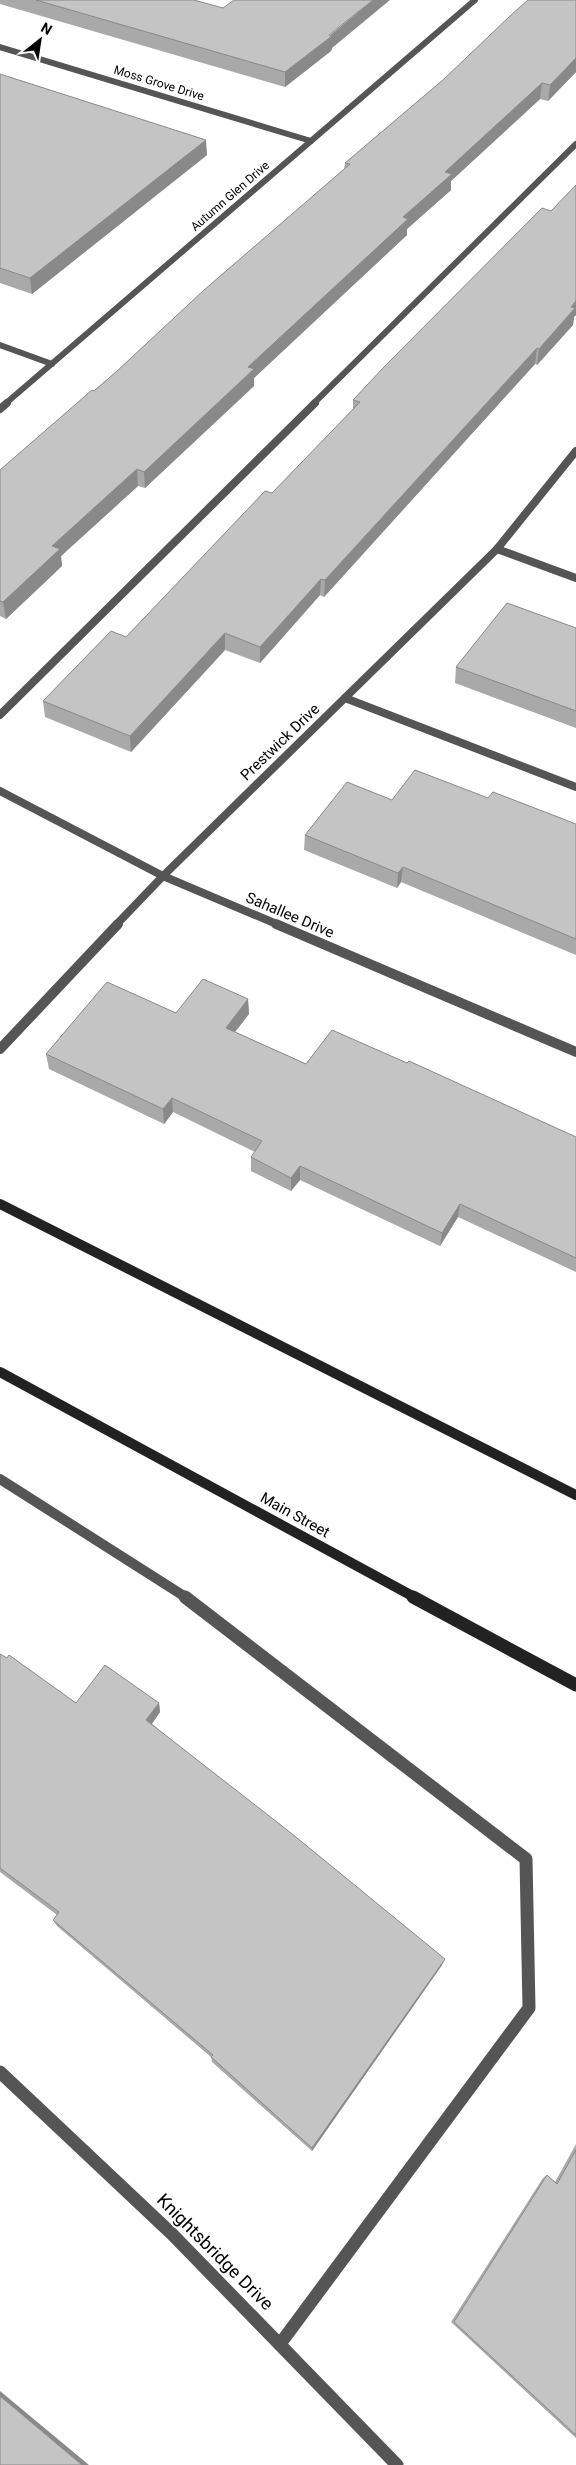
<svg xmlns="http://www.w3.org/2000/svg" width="576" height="2465" font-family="Roboto,sans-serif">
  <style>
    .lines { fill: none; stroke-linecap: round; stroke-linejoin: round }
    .service-far3 { stroke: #555; stroke-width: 6 }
    .service-far2 { stroke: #555; stroke-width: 8 }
    .service-far1 { stroke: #555; stroke-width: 10 }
    .service { stroke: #555; stroke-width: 13 }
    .minor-far3 { stroke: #555; stroke-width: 6 }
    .minor-far2 { stroke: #555; stroke-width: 8 }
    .minor-far1 { stroke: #555; stroke-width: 10 }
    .minor { stroke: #555; stroke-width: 13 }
    .secondary-far1 { stroke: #222; stroke-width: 10 }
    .secondary { stroke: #222; stroke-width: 13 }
    .wall { fill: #a9a9a9 }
    .shaded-wall { fill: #898989 }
    .building { fill: #c4c4c4; stroke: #898989 }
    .labels { text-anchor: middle; stroke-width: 4; stroke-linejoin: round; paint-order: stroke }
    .far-street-label { font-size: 12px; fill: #000; stroke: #fff }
    .street-label { font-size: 15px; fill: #000; stroke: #fff }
    .near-street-label { font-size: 18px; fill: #000; stroke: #fff }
  </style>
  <rect width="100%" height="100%" fill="#fff"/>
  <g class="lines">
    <polyline class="service-far3" points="313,404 576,144"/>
    <g class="service-far2">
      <polyline points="345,698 576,787"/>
      <polyline points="0,715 315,403"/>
    </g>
    <polyline class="service-far1" points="0,1479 187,1598"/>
    <polyline class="service" points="185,1597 526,1859 529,2008 280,2344"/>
    <g class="minor-far3">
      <polyline points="0,47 311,141"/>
      <polyline points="0,345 52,364"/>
      <polyline points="5,404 475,0"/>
    </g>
    <g class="minor-far2">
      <polyline points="0,409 7,403"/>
      <polyline points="497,549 576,578"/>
      <polyline points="0,791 163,876 279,925"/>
      <polyline points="116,925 163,876 497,549 576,451"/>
    </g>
    <g class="minor-far1">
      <polyline points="276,924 576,1052"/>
      <polyline points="0,1049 118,924"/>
    </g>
    <polyline class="minor" points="0,2072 172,2234 397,2465"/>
    <g class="secondary-far1">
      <polyline points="0,1204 576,1495"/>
      <polyline points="0,1372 416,1598"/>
    </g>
    <polyline class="secondary" points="413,1597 576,1685"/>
  </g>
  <g class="wall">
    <polygon points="0,0 194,0 332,48 331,51 285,87 0,4"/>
    <polygon points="576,0 576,72 548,101 540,99 451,181 451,190 407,229 407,235 254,378 254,386 145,488 138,486 61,556 62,566 6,619 0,616 0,470 117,371 344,169 345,163"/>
    <polygon points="0,74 207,155 32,294 0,283"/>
    <polygon points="576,185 576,315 574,317 573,325 537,365 535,364 324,597 320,595 260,663 225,650 131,752 45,717 43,701 126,637 272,493 353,410 353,400 551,211"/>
    <polygon points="576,628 576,728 455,683 456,667"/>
    <polygon points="488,798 576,824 576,955 401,882 397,888 304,850 305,835 392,800"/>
    <polygon points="248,999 249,1014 235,1032 306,1064 576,1137 576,1272 458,1217 440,1246 300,1180 291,1191 251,1171 251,1157 255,1152 173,1112 164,1124 49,1069 46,1054 176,1013"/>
    <polygon points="0,1654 76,1703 159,1703 160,1712 152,1724 442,1965 312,2151 212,2062 211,2057 57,1926 53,1920 57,1915 0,1872"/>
    <polygon points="576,2144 576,2438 451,2322 543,2178 547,2175 555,2182"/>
  </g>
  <g class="shaded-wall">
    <polygon points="373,0 390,0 332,48 331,51 285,87 285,72"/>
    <polygon points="576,58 576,72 548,101 550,85"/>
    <polygon points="542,83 540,99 451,181 451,190 407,229 407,235 254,378 254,386 145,488 144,472 248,367 403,217 445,172"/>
    <polygon points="206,140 207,155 32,294 30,278"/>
    <polygon points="576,301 576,315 574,317 573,325 537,365 539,349"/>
    <polygon points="537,348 535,364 324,597 325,580"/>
    <polygon points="137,469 138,486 61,556 62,566 6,619 3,602 52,546"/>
    <polygon points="321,579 320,595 260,663 260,647"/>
    <polygon points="225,633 225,650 131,752 130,736"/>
    <polygon points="403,867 401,882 397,888 398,873"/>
    <polygon points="248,999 249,1014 227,1042 226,1028"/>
    <polygon points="172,1098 173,1112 164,1124 163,1109"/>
    <polygon points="300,1166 300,1180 291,1191 291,1178"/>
    <polygon points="460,1204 458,1217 440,1246 442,1233"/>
    <polygon points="159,1703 160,1712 148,1729 146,1720"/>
    <polygon points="445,1959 442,1965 312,2151 312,2148"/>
    <polygon points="0,2391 89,2465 82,2465 0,2396"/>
  </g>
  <g class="building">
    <polygon points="36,0 194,0 223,8 234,0 373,0 329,35 332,36 285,72"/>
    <polygon points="528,0 576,0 576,58 550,85 542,83 445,172 452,174 403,217 408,219 248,367 254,369 144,472 137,469 52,546 60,549 3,602 0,601 0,470 92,390 94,391 117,371 204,290 350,164 345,163 444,79 511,15"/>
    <polygon points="0,74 206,140 30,278 0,268"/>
    <polygon points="576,185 576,301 571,307 575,308 539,349 537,348 325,580 321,579 260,647 225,633 130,736 43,701 111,631 126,637 265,491 272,493 360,402 353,400 383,368 542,208 551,211"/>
    <polygon points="507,603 576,628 576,711 456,667"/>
    <polygon points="415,770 488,798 493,792 576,824 576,939 403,867 398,873 305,835 347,782 392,800"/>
    <polygon points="203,979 248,999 226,1028 306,1064 332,1030 407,1063 409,1061 576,1137 576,1258 460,1204 442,1233 300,1166 291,1178 251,1157 262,1141 172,1098 163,1109 46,1054 107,982 176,1013"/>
    <polygon points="0,1654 7,1658 9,1655 76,1703 105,1665 159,1703 146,1720 291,1833 445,1959 312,2148 211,2057 213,2055 53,1920 59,1912 0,1868"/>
    <polygon points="576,2150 576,2435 454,2322 547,2175 557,2184"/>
    <polygon points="0,2396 82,2465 0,2465"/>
  </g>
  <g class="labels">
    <g class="far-street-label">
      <text transform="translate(159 83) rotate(17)" y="4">Moss Grove Drive</text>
      <text transform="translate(230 196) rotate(-41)" y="4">Autumn Glen Drive</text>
    </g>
    <g class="street-label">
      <text transform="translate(280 742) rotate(-44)" y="5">Prestwick Drive</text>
      <text transform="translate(290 915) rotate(23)" y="5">Sahallee Drive</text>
      <text transform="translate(295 1515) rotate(29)" y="5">Main Street</text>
    </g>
    <g class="near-street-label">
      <text transform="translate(215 2252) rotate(45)" y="6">Knightsbridge Drive</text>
    </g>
  </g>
  <g transform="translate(40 40) rotate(30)" stroke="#ffffff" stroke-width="4" paint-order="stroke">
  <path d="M0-4L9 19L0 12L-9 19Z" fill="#000000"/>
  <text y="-8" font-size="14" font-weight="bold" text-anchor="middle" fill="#000000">N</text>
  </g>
</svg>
